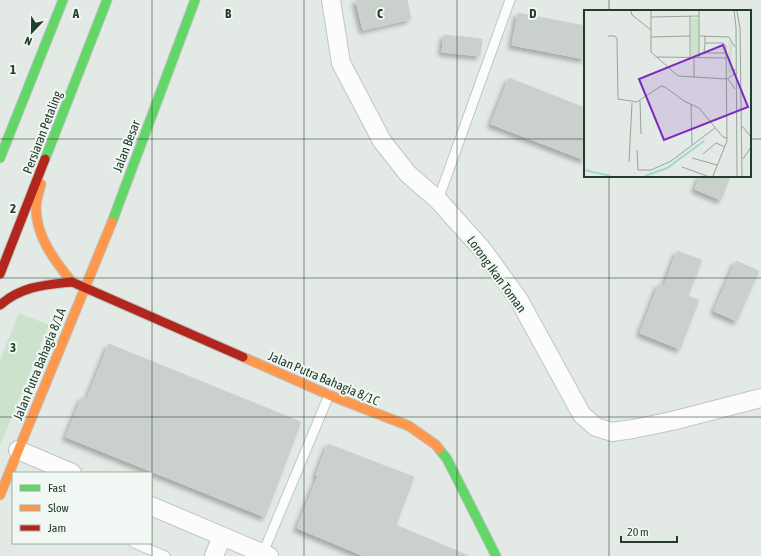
<svg xmlns="http://www.w3.org/2000/svg" width="761" height="556" font-family="'Asap Condensed',sans-serif">
  <style>
    .green { fill: #cde2cd }
    .building { fill: #cad0cc; stroke: #ccd2ce; filter: url(#shadow) }
    .lines { fill: none; stroke-linecap: round; stroke-linejoin: round }
    .lane-casing { stroke: #c0c6c2; stroke-width: 11 }
    .street-casing { stroke: #c0c6c2; stroke-width: 20 }
    .fast-casing { stroke: #bec5c0; stroke-width: 11 }
    .slow-casing { stroke: #bec5c0; stroke-width: 11 }
    .jam-casing { stroke: #bec5c0; stroke-width: 11 }
    .lane { stroke: #fbfcfb; stroke-width: 9 }
    .street { stroke: #fbfcfb; stroke-width: 18 }
    .fast { stroke: #63d668; stroke-width: 9 }
    .slow { stroke: #ff974d; stroke-width: 9 }
    .jam { stroke: #b3261e; stroke-width: 9 }
    .grid { fill: none; stroke: #223c2d; stroke-width: 1; stroke-opacity: 0.55 }
    .labels { text-anchor: middle; stroke-width: 4; stroke-linejoin: round; paint-order: stroke }
    .street-label { font-size: 13px; fill: #223c2d; stroke: #f1f8f3 }
    .inset-river { fill: none; stroke: #a4d8cf; stroke-width: 2 }
    .inset-road { fill: none; stroke: #96a49b; stroke-width: 1 }
    .view { fill: #7b2cbf; fill-opacity: 0.15; stroke: #7b2cbf; stroke-width: 2 }
    .inset-edge { fill: none; stroke: #223c2d; stroke-width: 2 }
    .grid-label { font-size: 13px; text-anchor: middle; font-weight: bold; fill: #223c2d; stroke: #f1f8f3; stroke-width: 4; stroke-linejoin: round; paint-order: stroke }
  </style>
  <defs>
    <filter id="shadow"><feDropShadow dx="-3.5" dy="3.5" stdDeviation="2" flood-color="#0004"/></filter>
  </defs>
  <rect width="100%" height="100%" fill="#e3e9e5"/>
  <polygon class="green" points="19,313 49,325 0,446 0,360"/>
  <g class="building">
    <polygon points="356,0 407,0 411,19 363,30"/>
    <polygon points="518,13 585,26 585,59 512,45"/>
    <polygon points="444,35 482,39 480,56 442,52"/>
    <polygon points="509,78 585,108 585,160 491,124"/>
    <polygon points="700,176 730,176 721,200 695,189"/>
    <polygon points="677,251 702,260 688,296 699,300 680,349 640,333 659,284 664,286"/>
    <polygon points="736,261 759,271 737,321 714,311"/>
    <polygon points="109,344 301,422 265,517 66,437 82,397 87,399"/>
    <polygon points="328,444 414,477 396,525 469,556 364,556 297,528 318,476 316,475"/>
  </g>
  <g class="lines">
    <defs>
      <g id="lane">
        <polyline points="438,200 510,0"/>
        <polyline points="134,543 165,556"/>
        <polyline points="263,553 329,395"/>
      </g>
      <g id="street">
        <polyline points="331,0 341,63 382,141 408,174 438,200 482,249 519,300 582,415 596,427 612,432 633,429 672,421 761,398"/>
        <polyline points="18,450 72,473"/>
        <polyline points="151,506 269,556"/>
        <polyline points="214,556 222,536"/>
      </g>
      <g id="fast">
        <polyline points="0,158 63,0"/>
        <polyline points="45,159 107,0"/>
        <polyline points="112,222 195,0"/>
        <polyline points="439,449 447,459 496,556"/>
      </g>
      <g id="slow">
        <path d="M 41,184 C 39,192 36,200 36,208 C 36,237 55,261 72,282"/>
        <polyline points="243,357 329,395 409,426 436,445 439,449"/>
        <polyline points="0,495 112,222"/>
      </g>
      <g id="jam">
        <polyline points="0,274 45,159"/>
        <path d="M 0,305 C 22,286 44,285 72,282 L 243,357"/>
      </g>
    </defs>
    <use href="#lane" class="lane-casing"/>
    <use href="#street" class="street-casing"/>
    <use href="#fast" class="fast-casing"/>
    <use href="#slow" class="slow-casing"/>
    <use href="#jam" class="jam-casing"/>
    <use href="#lane" class="lane"/>
    <use href="#street" class="street"/>
    <use href="#fast" class="fast"/>
    <use href="#slow" class="slow"/>
    <use href="#jam" class="jam"/>
  </g>
  <path class="grid" d="M 152,0 L 152,556M 304,0 L 304,556M 457,0 L 457,556M 609,0 L 609,11M 0,139 L 585,139M 750,139 L 761,139M 609,176 L 609,556M 0,278 L 761,278M 0,417 L 761,417"/>
  <g class="labels">
    <g class="street-label">
      <text transform="translate(42 132) rotate(-69)" y="5">Persiaran Petaling</text>
      <text transform="translate(126 146) rotate(-69)" y="5">Jalan Besar</text>
      <text transform="translate(497 274) rotate(54)" y="5">Lorong Ikan Toman</text>
      <text transform="translate(39 364) rotate(-68)" y="5">Jalan Putra Bahagia 8/1A</text>
      <text transform="translate(324 378) rotate(23)" y="5">Jalan Putra Bahagia 8/1C</text>
    </g>
  </g>
  <g transform="translate(584 10)">
    <rect width="167" height="167" fill="#e3e9e5"/>
    <path d="M 107,8 L 115,8 L 115,46 L 107,46 ZM 145,30 L 148,33 L 148,63 L 144,63 Z" fill="#cde2cd"/>
    <path class="inset-river" d="M 0,160 L 27,166M 61,166 L 83,158 L 120,131"/>
    <path class="inset-road" d="M 47,1 L 48,5 L 67,20M 67,1 L 67,42 L 94,66 L 143,69 L 149,65 L 151,59M 115,1 L 115,48M 150,1 L 152,17 L 153,166M 153,1 L 156,18 L 158,166M 106,6 L 106,47M 167,6 L 167,89M 67,7 L 115,6M 24,26 L 31,26 L 33,29 L 34,89 L 53,92 L 77,76 L 81,77 L 100,91 L 115,98 L 139,127 L 143,128M 116,26 L 145,27 L 151,37M 121,26 L 121,33 L 139,33 L 142,36 L 143,131 L 129,166M 67,27 L 106,26M 121,33 L 120,43 L 142,43M 73,47 L 142,48M 110,68 L 110,47M 144,69 L 151,79M 56,91 L 57,124M 107,94 L 108,135M 158,116 L 167,127M 53,140 L 54,160 L 67,160 L 87,151 L 131,118M 119,144 L 132,133 L 141,137M 108,148 L 133,155M 159,149 L 167,137M 45,152 L 48,93M 98,157 L 123,166"/>
    <path class="view" d="M 139,35 L 164,97 L 80,130 L 55,69 Z"/>
    <rect width="167" height="167" class="inset-edge"/>
  </g>
  <g class="grid-label">
    <text x="76" y="18">A</text>
    <text x="228" y="18">B</text>
    <text x="380" y="18">C</text>
    <text x="533" y="18">D</text>
    <text x="13" y="74">1</text>
    <text x="13" y="213">2</text>
    <text x="13" y="352">3</text>
  </g>
  <rect x="12" y="472" width="140" height="72" fill="#f1f8f3" stroke="#9eada4"/>
  <rect x="20" y="485" width="20" height="6" fill="#63d668" stroke="#9eada4"/>
  <text x="48" y="492" font-size="12" fill="#223c2d">Fast</text>
  <rect x="20" y="505" width="20" height="6" fill="#ff974d" stroke="#9eada4"/>
  <text x="48" y="512" font-size="12" fill="#223c2d">Slow</text>
  <rect x="20" y="525" width="20" height="6" fill="#b3261e" stroke="#9eada4"/>
  <text x="48" y="532" font-size="12" fill="#223c2d">Jam</text>
  <g transform="translate(32 32) rotate(202)" stroke="#f1f8f3" stroke-width="3" paint-order="stroke">
  <path d="M0-3L7 15L0 10L-7 15Z" fill="#223c2d"/>
  <text y="-6" font-size="11" font-weight="bold" text-anchor="middle" fill="#223c2d">N</text>
  </g>
  <path d="M621 536v6h56v-6" fill="none" stroke="#223c2d" stroke-width="2"/>
  <text x="627" y="536" font-size="12" fill="#223c2d" stroke="#f1f8f3" stroke-width="3" paint-order="stroke">20 m</text>
</svg>
